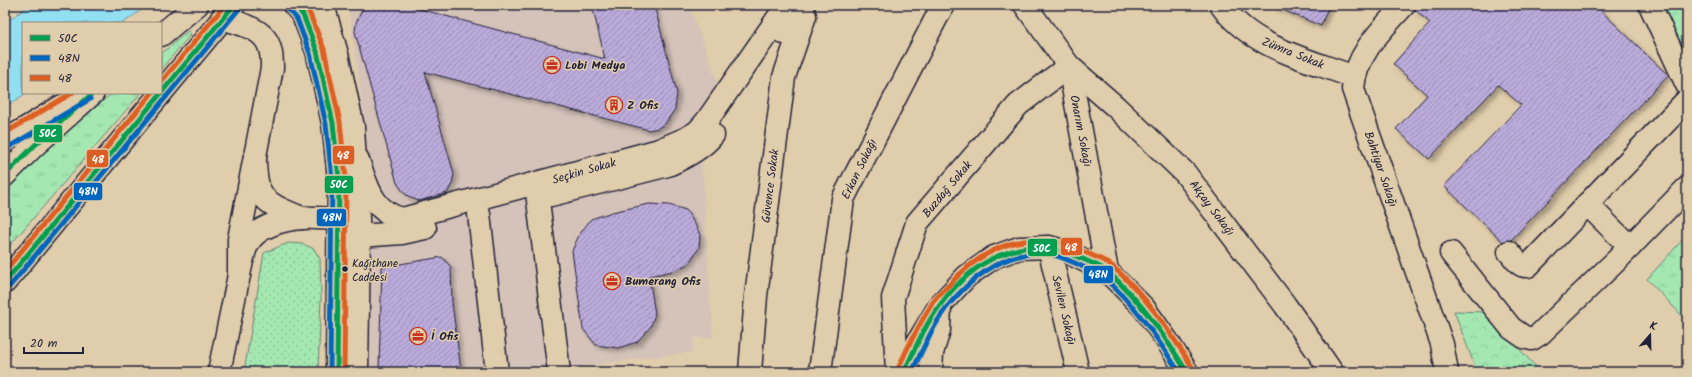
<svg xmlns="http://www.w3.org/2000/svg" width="1692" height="377" font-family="Kalam,sans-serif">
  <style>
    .built { fill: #d5c3b9 }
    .grass { fill: url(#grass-tufts); stroke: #638476 }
    .forest { fill: url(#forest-crowns); stroke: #638476 }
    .park { fill: url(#park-dots); stroke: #638476 }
    .water { fill: #91dff0; stroke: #6593a8 }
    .building { fill: url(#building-hatch); stroke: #22223b; filter: url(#shadow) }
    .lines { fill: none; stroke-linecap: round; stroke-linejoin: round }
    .minor-casing { stroke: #22223b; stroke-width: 25 }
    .major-casing { stroke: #22223b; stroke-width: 25 }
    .minor { stroke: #e0cdab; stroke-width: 22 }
    .major { stroke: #e0cdab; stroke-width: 22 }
    .bus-1-casing { stroke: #e0cdab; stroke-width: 8 }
    .bus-2-casing { stroke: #e0cdab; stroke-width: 8 }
    .bus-3-casing { stroke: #e0cdab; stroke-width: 8 }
    .bus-1 { stroke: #029f50; stroke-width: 5 }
    .bus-2 { stroke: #0065bd; stroke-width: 5 }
    .bus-3 { stroke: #dd5e24; stroke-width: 5 }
    .bus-dot { fill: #22223b; stroke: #e0cdab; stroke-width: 1.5 }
    .labels { text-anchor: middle; stroke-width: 3; stroke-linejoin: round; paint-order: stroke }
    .bus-label { font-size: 11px; fill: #22223b; stroke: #e0cdab; text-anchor: start }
    .street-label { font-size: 12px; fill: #22223b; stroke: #e0cdab }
    .poi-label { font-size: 12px; font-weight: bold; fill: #22223b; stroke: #e0cdab; text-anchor: start }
    .line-badge { stroke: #e0cdab; stroke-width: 1.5 }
    .badge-label { font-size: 11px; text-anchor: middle; font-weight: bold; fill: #fff }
  </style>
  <defs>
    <pattern id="grass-tufts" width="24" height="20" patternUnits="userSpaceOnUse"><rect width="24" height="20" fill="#a4e7b1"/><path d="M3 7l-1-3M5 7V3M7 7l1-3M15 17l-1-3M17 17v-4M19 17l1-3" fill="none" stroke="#8dc699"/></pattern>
    <pattern id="forest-crowns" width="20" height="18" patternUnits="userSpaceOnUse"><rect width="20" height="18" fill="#a4e7b1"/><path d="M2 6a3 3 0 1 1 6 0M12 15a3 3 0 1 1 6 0" fill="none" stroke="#8dc699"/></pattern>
    <pattern id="park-dots" width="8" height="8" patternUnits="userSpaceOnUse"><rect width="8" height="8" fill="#a4e7b1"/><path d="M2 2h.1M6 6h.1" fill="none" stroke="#8dc699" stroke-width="1.8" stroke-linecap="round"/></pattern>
    <pattern id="building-hatch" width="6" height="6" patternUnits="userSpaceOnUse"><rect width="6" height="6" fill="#bbabdb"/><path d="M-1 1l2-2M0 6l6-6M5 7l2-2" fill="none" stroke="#988bb3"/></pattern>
    <filter id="shadow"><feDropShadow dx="3.5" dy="3.5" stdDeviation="2" flood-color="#0004"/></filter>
  </defs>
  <rect width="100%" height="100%" fill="#e0cdab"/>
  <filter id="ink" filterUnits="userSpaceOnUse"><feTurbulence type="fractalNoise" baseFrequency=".025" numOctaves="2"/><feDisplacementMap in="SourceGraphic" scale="8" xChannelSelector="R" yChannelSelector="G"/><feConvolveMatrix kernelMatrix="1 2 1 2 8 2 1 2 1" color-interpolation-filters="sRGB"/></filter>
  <g filter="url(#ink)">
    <polygon class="built" points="348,5 689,5 723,97 702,164 713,338 694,338 692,352 582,366 582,372 368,372 371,214 362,101"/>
    <g class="grass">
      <polygon points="1663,5 1683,5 1687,15 1687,57"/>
      <polygon points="188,31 191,34 161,69 161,54"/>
      <polygon points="112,93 141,93 5,251 5,193 37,158"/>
      <polygon points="1687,235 1687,321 1647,279"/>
    </g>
    <polygon class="forest" points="1454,311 1484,312 1541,372 1477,372"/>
    <polygon class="park" points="288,243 303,244 314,249 320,259 321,298 318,372 244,372 264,253"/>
    <polygon class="water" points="30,5 148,5 123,23 23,23 23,93 26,93 5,108 5,23"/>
    <g class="building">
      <polygon points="367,5 405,5 605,59 592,5 654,5 677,93 675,109 665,124 658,128 649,130 425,72 454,174 452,184 447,193 419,201 411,198 404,193 397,183 355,32 356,23 361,12"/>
      <polygon points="1271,5 1329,5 1321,26"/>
      <polygon points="1416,5 1595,5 1668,75 1511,240 1503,242 1444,186 1521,105 1498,85 1429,159 1396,129 1427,95 1393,64 1430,23 1415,10"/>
      <polygon points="649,204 669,205 686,210 695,224 700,235 699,248 688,264 673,271 649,276 655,314 651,326 637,342 618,348 596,345 583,329 572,251 579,235 591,219 612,212"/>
      <polygon points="442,257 451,267 452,303 461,370 447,369 442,372 393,372 379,368 382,267"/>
    </g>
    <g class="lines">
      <defs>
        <g id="minor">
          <path d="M 1221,5 C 1252,48 1307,59 1354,77"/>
          <path d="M 1404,5 C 1382,29 1355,55 1353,89 L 1442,344 L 1447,372"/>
          <polyline points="1650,5 1687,85"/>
          <polyline points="784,33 804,5"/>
          <path d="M 357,158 C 367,184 371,211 402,219 L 659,150 L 685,139 L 697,132 L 706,122 L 787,5"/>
          <polyline points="536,184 559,372"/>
          <path d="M 551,195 L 668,165 C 684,158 702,149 713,135"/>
          <polyline points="1587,204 1630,247"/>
          <polyline points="479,214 497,372"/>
          <polyline points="359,236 402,233 425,228"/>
          <polyline points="1049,247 1078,372"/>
          <path d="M 1509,252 C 1515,258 1519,267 1528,266 L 1687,100"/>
          <polyline points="1451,253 1511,328 1524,337 1532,339 1540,334 1618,259 1687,188"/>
          <path d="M 219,372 L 239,275 L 239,239 L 272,68 C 272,62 272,55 270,49 C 265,28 240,24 222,18"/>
          <polyline points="750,372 756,296 784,77 805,16"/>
          <polyline points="820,372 843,199 943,5"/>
          <polyline points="897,372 893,298 917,223 1018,105 1069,66 1116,107 1185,173 1285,305 1332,372"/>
          <polyline points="931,372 932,353 939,330 940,305"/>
        </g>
        <g id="major">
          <polyline points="294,5 303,15 317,51 333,123 339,179 337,372"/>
          <polyline points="323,5 337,54 353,127 359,236 357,372"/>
          <polyline points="1025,5 1069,66 1107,271"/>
          <polyline points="161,35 197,5"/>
          <polyline points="161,93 234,5"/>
          <polyline points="5,141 62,106"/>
          <path d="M 255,157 C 255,200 265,203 302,218"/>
          <polyline points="5,175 34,146 93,93"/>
          <path d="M 239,275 C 241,266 243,254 247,245 C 255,227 284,219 302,218 C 314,217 327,219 339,219 L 349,230"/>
          <polyline points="5,282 161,93"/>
          <polyline points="904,372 918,342 940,305 967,276 994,257 1019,248 1049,247 1067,252 1107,271 1144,308 1166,339 1187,372"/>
        </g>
      </defs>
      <use href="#minor" class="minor-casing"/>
      <use href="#major" class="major-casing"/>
      <use href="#minor" class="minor"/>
      <use href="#major" class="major"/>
      <defs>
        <g id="bus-1">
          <polyline points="294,5 303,15 317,51 333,123 339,179 337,372"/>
          <polyline points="161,93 234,5"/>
          <polyline points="5,175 34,146 93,93"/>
          <polyline points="5,282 161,93"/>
          <path d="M 904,372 C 915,349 925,325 940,305 C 972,262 1023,231 1076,256 C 1086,261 1100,265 1108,272 C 1141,301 1164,335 1187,372"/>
        </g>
        <g id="bus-2">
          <polyline points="289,10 297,19 310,53 326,124 332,179 330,372"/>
          <polyline points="166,97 239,9"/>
          <polyline points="9,147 90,99"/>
          <polyline points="10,286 166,97"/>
          <path d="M 912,372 C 922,351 932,327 946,308 C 971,278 1006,249 1048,254 C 1058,255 1068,260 1077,264 C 1085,268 1097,272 1104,278 C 1135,304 1157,338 1179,372"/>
        </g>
        <g id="bus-3">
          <polyline points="303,5 309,12 324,49 340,122 346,179 344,372"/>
          <polyline points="161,82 225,5"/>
          <polyline points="5,133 72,93"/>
          <polyline points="5,271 152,93"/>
          <path d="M 898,369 C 908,346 920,323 933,302 C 938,296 944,290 950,284 C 985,246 1030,227 1080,250 C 1090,255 1104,259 1112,266 C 1146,295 1169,331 1193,368"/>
        </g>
      </defs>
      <use href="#bus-1" class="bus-1-casing"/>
      <use href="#bus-2" class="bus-2-casing"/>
      <use href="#bus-3" class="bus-3-casing"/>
      <use href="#bus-1" class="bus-1"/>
      <use href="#bus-2" class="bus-2"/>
      <use href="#bus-3" class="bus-3"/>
    </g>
  </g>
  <defs>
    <symbol id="office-ring" viewBox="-11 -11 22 22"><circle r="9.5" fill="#e0cdab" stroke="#c8321e" stroke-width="1.5"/><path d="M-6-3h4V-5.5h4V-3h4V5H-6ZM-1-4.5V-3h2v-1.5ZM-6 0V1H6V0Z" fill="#c8321e"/></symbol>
    <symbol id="building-ring" viewBox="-11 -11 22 22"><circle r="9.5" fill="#e0cdab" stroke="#c8321e" stroke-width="1.5"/><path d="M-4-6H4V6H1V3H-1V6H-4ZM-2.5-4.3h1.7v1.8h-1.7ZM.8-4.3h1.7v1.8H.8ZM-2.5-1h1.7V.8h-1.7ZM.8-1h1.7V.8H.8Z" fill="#c8321e"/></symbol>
  </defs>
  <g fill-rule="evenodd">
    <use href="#office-ring" x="542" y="55" width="20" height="20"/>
    <use href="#building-ring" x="604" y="95" width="20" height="20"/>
    <use href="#office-ring" x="602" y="271" width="20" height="20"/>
    <use href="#office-ring" x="408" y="326" width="20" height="20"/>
  </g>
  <circle class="bus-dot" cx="345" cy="269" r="3.5"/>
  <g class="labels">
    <g class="bus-label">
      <text x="352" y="267">Kağıthane<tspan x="352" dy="14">Caddesi</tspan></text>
    </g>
    <g class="street-label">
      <text transform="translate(1293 53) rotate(22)" y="4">Zümra Sokak</text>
      <text transform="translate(1081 131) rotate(79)" y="4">Onarım Sokağı</text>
      <text transform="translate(859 169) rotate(-64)" y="4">Erkan Sokağı</text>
      <text transform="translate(1381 169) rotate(71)" y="4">Bahtiyar Sokağı</text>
      <text transform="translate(584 171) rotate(-16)" y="4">Seçkin Sokak</text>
      <text transform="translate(770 186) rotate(-83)" y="4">Güvence Sokak</text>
      <text transform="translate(947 189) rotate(-50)" y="4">Buzdağ Sokak</text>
      <text transform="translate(1212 208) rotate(53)" y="4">Akçay Sokağı</text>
      <text transform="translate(1064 310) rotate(77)" y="4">Sevilen Sokağı</text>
    </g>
    <g class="poi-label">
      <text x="565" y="69">Lobi Medya</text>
      <text x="627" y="109">Z Ofis</text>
      <text x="625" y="285">Bumerang Ofis</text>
      <text x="431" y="340">İ Ofis</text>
    </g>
  </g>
  <g class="line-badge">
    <rect x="33" y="124" width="30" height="19" rx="4" fill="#029f50"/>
    <rect x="332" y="145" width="23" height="20" rx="4" fill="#dd5e24"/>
    <rect x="86" y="149" width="23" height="19" rx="4" fill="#dd5e24"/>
    <rect x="324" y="175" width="30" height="19" rx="4" fill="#029f50"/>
    <rect x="73" y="182" width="30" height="19" rx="4" fill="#0065bd"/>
    <rect x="316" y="208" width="31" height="19" rx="4" fill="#0065bd"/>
    <rect x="1060" y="237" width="23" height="19" rx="4" fill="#dd5e24"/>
    <rect x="1027" y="238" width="31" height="19" rx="4" fill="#029f50"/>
    <rect x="1083" y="265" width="31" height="19" rx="4" fill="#0065bd"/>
  </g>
  <g class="badge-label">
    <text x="48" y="137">50C</text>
    <text x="343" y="159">48</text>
    <text x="98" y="163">48</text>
    <text x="339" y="188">50C</text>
    <text x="88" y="195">48N</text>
    <text x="332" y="221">48N</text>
    <text x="1071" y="251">48</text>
    <text x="1042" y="252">50C</text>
    <text x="1098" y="278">48N</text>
  </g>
  <rect width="1692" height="377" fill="none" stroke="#e0cdab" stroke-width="20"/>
  <rect x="10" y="10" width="1672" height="357" fill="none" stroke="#22223b" stroke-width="1.5" filter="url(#ink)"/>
  <rect x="22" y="22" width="140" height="72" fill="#e0cdab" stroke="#94897e"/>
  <rect x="30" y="35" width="20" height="6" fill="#029f50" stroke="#94897e"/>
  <text x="58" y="42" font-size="12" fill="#22223b">50C</text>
  <rect x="30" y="55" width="20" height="6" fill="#0065bd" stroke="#94897e"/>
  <text x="58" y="62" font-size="12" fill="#22223b">48N</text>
  <rect x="30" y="75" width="20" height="6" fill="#dd5e24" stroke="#94897e"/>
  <text x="58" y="82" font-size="12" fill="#22223b">48</text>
  <g transform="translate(1650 335) rotate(20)" stroke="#e0cdab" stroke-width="3" paint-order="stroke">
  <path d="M0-3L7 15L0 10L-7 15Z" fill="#22223b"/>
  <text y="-6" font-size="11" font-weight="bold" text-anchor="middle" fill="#22223b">K</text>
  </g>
  <path d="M24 347v6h59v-6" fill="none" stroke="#22223b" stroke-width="2"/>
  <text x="30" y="347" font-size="12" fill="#22223b" stroke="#e0cdab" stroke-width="3" paint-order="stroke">20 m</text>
</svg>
